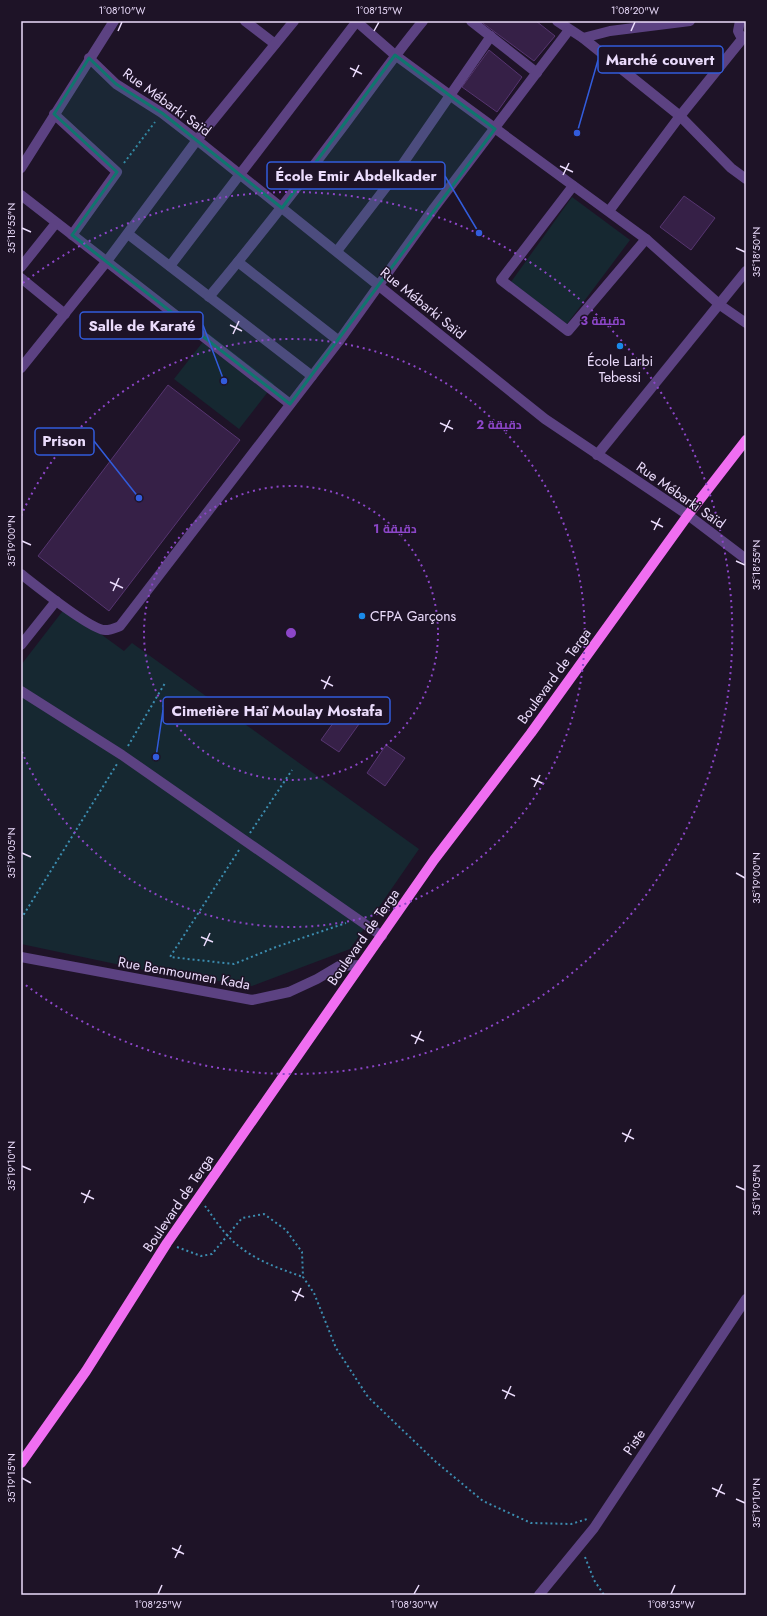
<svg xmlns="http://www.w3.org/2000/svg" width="767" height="1616" font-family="Jost,Cairo,sans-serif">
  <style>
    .green { fill: #162831 }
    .building { fill: #362047; stroke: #563570 }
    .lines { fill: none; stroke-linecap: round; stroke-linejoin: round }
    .path { stroke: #3c8db0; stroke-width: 2; stroke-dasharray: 2 3; stroke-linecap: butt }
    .minor { stroke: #5c4282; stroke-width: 10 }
    .major { stroke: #f06ef1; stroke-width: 10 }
    .marked { fill: #0f766e; fill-opacity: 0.2; stroke: #0f766e; stroke-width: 3; stroke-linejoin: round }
    .ticks { fill: none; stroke: #ebdcfc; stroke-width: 1.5 }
    .ring { fill: none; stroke: #8c46c8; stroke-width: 2; stroke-dasharray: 2 4 }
    .poi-dot { fill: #1a8aea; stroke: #1e1327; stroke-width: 1.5 }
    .labels { text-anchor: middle; stroke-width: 3; stroke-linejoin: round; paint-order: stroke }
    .street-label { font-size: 14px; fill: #ebdcfc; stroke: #1e1327 }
    .poi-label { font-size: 14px; fill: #ebdcfc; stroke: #1e1327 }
    .centre { fill: #8c46c8; stroke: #1e1327; stroke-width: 2 }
    .ring-label { font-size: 12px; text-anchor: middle; font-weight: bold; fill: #8c46c8; stroke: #1e1327; stroke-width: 3; stroke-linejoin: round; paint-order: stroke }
    .leader { fill: none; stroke: #325cdc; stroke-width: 1.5 }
    .callout-dot { fill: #325cdc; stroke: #1e1327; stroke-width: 1.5 }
    .callout { fill: #1e1327; stroke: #325cdc; stroke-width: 1.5 }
    .callout-label { font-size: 15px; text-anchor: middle; font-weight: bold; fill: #ebdcfc }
    .neatline { fill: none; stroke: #ebdcfc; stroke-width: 1.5 }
    .ticks-label { font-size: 10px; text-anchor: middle; fill: #ebdcfc }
  </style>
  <rect width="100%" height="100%" fill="#1e1327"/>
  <g class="green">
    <polygon points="572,197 630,240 567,324 511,282"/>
    <polygon points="209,334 274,384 239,429 174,379"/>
    <polygon points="65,608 124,651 132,643 419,849 350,949 252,986 149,971 21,944 21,665"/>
  </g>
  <g class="building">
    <polygon points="480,21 536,21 555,36 534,61"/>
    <polygon points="489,50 522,77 497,112 462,87"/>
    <polygon points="684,196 715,218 691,250 660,227"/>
    <polygon points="168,385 240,440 109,611 38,556"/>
    <polygon points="341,712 359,724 339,752 321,740"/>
    <polygon points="386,745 405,758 385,786 367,773"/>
  </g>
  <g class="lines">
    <g class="path">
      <polyline points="124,163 155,122"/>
      <polyline points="128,746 165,683"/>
      <polyline points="250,833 292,770"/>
      <polyline points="239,850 170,957 234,964 276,947 346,923"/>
      <polyline points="21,919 117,764"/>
      <path d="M 205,1206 C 212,1215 219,1227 228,1236 C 248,1258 275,1267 303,1277"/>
      <polyline points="177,1247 201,1256 212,1254 242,1218 264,1214 286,1230 302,1252 303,1277 314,1293 336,1348 368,1397 436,1462 483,1501 531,1523 571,1524 587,1519"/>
      <polyline points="585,1557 594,1580 604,1595"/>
    </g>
    <g class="minor">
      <polyline points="245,21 275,44"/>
      <polyline points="356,21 395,55 646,239 720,305 746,323"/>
      <polyline points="471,21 537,73"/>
      <polyline points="557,21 583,38 680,116 731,168 746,179"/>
      <polyline points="740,21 738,31 740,35 746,39"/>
      <polyline points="583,38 610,31 690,21"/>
      <polyline points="89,58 116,84 162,113 197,140 545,419 688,515 746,559"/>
      <polyline points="54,114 117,172 72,235"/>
      <polyline points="21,168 114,21"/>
      <polyline points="573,186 501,280 568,331 646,239"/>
      <polyline points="21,195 290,404"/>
      <polyline points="609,211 680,116 743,38"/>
      <polyline points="128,234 312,376"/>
      <polyline points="337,251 393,178 491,36"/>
      <polyline points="238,262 339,341"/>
      <polyline points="170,266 357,21"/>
      <polyline points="21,267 56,223"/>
      <polyline points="21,278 65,314"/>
      <path d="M 209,297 C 254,243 297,188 339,132 C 367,95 393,57 423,21"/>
      <polyline points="21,368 107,261 197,140 294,21"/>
      <polyline points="597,455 746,271"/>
      <path d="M 21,574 C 35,585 91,630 105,630 C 111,630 115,628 120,626 L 339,341 L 434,208 L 569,30"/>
      <polyline points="21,645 56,601"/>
      <polyline points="21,691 122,755 382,936"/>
      <polyline points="21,957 252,1000 289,992 317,979 339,966 360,965"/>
      <polyline points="539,1595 594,1528 746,1299"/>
    </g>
    <polyline class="major" points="21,1463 86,1371 167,1243 434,860 531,733 688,515 746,440"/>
  </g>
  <path class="marked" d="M 395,55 L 495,129 L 290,404 L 72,235 L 117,172 L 54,114 L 89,58 L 116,84 L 162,113 L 282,208 Z"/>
  <path class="ticks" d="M 118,31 L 122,22M 374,31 L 379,22M 631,31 L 635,22M 350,68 L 362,74M 353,77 L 359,65M 560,166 L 573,172M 563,175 L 569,163M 22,228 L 31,232M 736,248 L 745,252M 230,325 L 242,331M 233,334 L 239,321M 440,423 L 453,429M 444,432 L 450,420M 651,521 L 663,527M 654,530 L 660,518M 22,541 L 31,545M 736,561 L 745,565M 110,582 L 123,588M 113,591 L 119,578M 321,680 L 333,686M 324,689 L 330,676M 531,778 L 544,784M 534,787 L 540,775M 22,853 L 31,857M 736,873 L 745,878M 201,937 L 213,942M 204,946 L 210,933M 411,1035 L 424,1041M 415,1044 L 421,1031M 622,1133 L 634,1139M 625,1142 L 631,1129M 22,1166 L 31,1170M 736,1186 L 745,1190M 81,1193 L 94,1199M 84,1203 L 90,1190M 292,1291 L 304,1297M 295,1301 L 301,1288M 502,1390 L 515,1396M 505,1399 L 511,1386M 22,1478 L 31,1483M 712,1488 L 725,1494M 716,1497 L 722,1484M 736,1499 L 745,1503M 172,1548 L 184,1554M 175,1558 L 181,1545M 158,1594 L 162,1585M 414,1594 L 419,1585M 671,1594 L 675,1585"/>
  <g class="ring">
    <circle cx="291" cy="633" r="147"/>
    <path d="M21 516A294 294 0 1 1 21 750"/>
    <path d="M23 283A441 441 0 1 1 23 983"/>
  </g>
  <g class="poi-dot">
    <circle cx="620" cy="346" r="4"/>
    <circle cx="362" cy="616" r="4"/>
  </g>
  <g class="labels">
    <g class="street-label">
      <text transform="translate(167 102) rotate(36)" y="5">Rue Mébarki Saïd</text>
      <text transform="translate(423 303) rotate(39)" y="5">Rue Mébarki Saïd</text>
      <text transform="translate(681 495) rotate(35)" y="5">Rue Mébarki Saïd</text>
      <text transform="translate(554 676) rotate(-54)" y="5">Boulevard de Terga</text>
      <text transform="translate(363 937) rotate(-55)" y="5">Boulevard de Terga</text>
      <text transform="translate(184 973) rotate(10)" y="5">Rue Benmoumen Kada</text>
      <text transform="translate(178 1203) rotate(-56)" y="5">Boulevard de Terga</text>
      <text transform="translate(634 1442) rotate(-56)" y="5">Piste</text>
    </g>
    <g class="poi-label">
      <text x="620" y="366">École Larbi<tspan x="620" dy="16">Tebessi</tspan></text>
      <text x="370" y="621" text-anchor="start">CFPA Garçons</text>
    </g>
  </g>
  <circle cx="291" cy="633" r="6" class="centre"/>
  <g class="ring-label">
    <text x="603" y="325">3 دقيقة</text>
    <text x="499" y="429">2 دقيقة</text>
    <text x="395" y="533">1 دقيقة</text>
  </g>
  <path class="leader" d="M577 133L598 60M479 233L445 176M224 381L203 325M139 498L94 441M156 757L163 710"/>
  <g class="callout-dot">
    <circle cx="577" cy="133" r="4"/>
    <circle cx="479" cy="233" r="4"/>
    <circle cx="224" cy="381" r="4"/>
    <circle cx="139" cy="498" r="4"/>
    <circle cx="156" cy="757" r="4"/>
  </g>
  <g class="callout">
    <rect x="598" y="46" width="125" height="27" rx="4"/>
    <rect x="267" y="162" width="178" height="27" rx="4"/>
    <rect x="80" y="312" width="123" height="27" rx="4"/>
    <rect x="35" y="428" width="59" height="27" rx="4"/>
    <rect x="163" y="697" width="227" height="27" rx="4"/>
  </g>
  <g class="callout-label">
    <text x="660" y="65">Marché couvert</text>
    <text x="356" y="181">École Emir Abdelkader</text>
    <text x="142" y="331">Salle de Karaté</text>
    <text x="64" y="446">Prison</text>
    <text x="277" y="716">Cimetière Haï Moulay Mostafa</text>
  </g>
  <rect width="767" height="1616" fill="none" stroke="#1e1327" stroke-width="44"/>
  <rect x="22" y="22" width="723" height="1572" class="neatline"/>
  <g class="ticks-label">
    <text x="122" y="14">1°08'10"W</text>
    <text x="379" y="14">1°08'15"W</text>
    <text x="635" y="14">1°08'20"W</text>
    <text transform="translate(11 228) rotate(-90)" y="4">35°18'55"N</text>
    <text transform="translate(756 252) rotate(-90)" y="4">35°18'50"N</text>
    <text transform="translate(11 541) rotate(-90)" y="4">35°19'00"N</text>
    <text transform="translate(756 565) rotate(-90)" y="4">35°18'55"N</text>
    <text transform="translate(11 853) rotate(-90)" y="4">35°19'05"N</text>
    <text transform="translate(756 878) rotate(-90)" y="4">35°19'00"N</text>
    <text transform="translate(11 1166) rotate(-90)" y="4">35°19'10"N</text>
    <text transform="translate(756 1190) rotate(-90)" y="4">35°19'05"N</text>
    <text transform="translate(11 1478) rotate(-90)" y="4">35°19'15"N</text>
    <text transform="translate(756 1503) rotate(-90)" y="4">35°19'10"N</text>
    <text x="158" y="1608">1°08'25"W</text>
    <text x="414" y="1608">1°08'30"W</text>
    <text x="671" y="1608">1°08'35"W</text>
  </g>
</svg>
